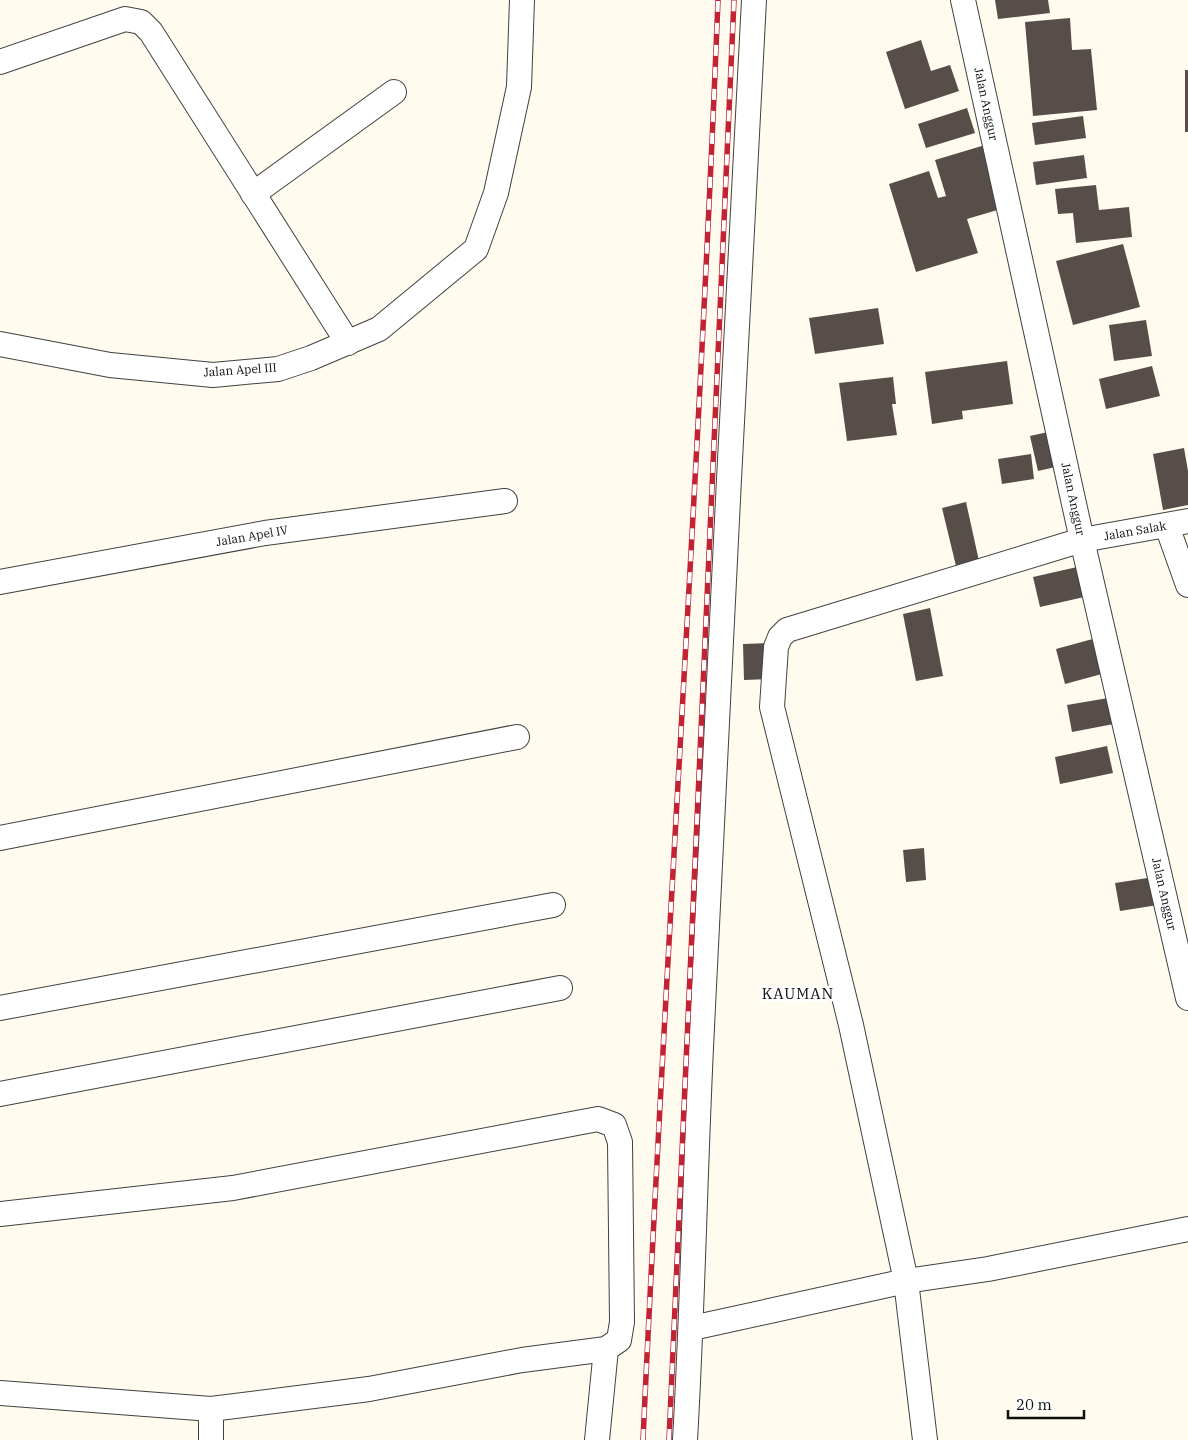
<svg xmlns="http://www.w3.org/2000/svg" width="1188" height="1440" font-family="'IBM Plex Serif',serif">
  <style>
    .building { fill: #574e4a }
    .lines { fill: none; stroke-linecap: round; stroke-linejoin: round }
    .street-casing { stroke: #414141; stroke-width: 26 }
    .street { stroke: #fff; stroke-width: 24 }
    .rail-casing { stroke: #c22233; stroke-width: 5.5 }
    .rail { stroke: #fff; stroke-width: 4; stroke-dasharray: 11; stroke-linecap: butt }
    .labels { text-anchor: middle; stroke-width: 5; stroke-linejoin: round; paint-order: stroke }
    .street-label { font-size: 12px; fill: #0e0e0e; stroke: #fff }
    .quarter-label { font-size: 15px; letter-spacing: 1px; fill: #0e0e0e; stroke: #fff }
  </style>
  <rect width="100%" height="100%" fill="#fffbee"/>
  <g class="building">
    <polygon points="995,0 1048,0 1050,13 998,19"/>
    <polygon points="1070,18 1072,50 1091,49 1097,110 1033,116 1025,22"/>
    <polygon points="921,40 931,71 950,65 959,91 905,109 886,52"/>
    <rect x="1185" y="70" width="3" height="62"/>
    <polygon points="967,108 975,133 926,148 918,124"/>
    <polygon points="1083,116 1086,138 1035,145 1032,123"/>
    <polygon points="985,145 1004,208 967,219 978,253 916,272 889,184 929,171 938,198 946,196 935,160"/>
    <polygon points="1084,155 1087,178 1036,185 1033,162"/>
    <polygon points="1096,185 1099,210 1129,207 1132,237 1076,243 1073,213 1058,214 1055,189"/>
    <polygon points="1123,244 1140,307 1073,325 1056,261"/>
    <polygon points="878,308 884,344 815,354 809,318"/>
    <polygon points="1146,320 1152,356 1114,361 1109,325"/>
    <polygon points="1007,361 1013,404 962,411 963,419 932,424 925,372"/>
    <polygon points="1152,366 1160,396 1106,409 1099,379"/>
    <polygon points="893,377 896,404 892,404 897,435 847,441 839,383"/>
    <polygon points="1057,430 1064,465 1038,471 1030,436"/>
    <polygon points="1184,448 1188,471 1188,505 1163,510 1153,454"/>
    <polygon points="1031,454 1034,479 1002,484 998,459"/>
    <polygon points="966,502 979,561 956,566 942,508"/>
    <polygon points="1086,565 1093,595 1040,607 1033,577"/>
    <polygon points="930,608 943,676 916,681 903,614"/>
    <polygon points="1100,637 1109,672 1065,684 1056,649"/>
    <polygon points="767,643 771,679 744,680 743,644"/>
    <polygon points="1114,697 1119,723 1072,732 1067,705"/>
    <polygon points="1107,746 1113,773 1060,784 1055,757"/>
    <polygon points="924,848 926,880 906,882 903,850"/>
    <polygon points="1154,877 1158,905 1120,911 1115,883"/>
  </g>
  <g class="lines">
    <defs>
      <g id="street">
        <polyline points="963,0 1082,540 1188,998"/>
        <polyline points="0,62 125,19 141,22 151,32 348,343"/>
        <polyline points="253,194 394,92"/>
        <polyline points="0,344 110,365 213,375 278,369 311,358 379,329 476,249 496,193 519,87 522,0"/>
        <polyline points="1167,526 1188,585"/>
        <polyline points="0,582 265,533 505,501"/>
        <polyline points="0,838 517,737"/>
        <polyline points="0,1008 553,905"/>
        <polyline points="0,1094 560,988"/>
        <polyline points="0,1214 233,1188 598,1119 614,1125 620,1142 622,1322 619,1340 606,1349 522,1360 369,1389 211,1409 0,1393"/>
        <polyline points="692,1328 906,1281 988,1269 1188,1229"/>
        <polyline points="211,1440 211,1409"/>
        <polyline points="597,1440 606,1349"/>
        <path d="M 685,1440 C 693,1303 695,1165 702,1027 C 718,685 736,342 754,0"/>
        <polyline points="925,1440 906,1281 851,1025 772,707 776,647 780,637 787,630 1082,540 1188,521"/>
      </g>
    </defs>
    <use href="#street" class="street-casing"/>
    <use href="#street" class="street"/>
    <defs>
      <g id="rail">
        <path d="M 643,1440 C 665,960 699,480 718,0"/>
        <polyline points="669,1440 734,0"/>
      </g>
    </defs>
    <use href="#rail" class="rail-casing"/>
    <use href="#rail" class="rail"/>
  </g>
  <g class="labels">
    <g class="street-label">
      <text transform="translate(986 104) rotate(78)" y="4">Jalan Anggur</text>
      <text transform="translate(240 370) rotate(-4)" y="4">Jalan Apel III</text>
      <text transform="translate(1073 499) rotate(78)" y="4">Jalan Anggur</text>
      <text transform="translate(1135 531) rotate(-10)" y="4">Jalan Salak</text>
      <text transform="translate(252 536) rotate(-10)" y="4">Jalan Apel IV</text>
      <text transform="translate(1164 894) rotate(77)" y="4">Jalan Anggur</text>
    </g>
    <g class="quarter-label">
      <text x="798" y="999">KAUMAN</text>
    </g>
  </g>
  <path d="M1008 1410v8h76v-8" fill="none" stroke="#0e0e0e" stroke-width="2.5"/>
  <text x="1016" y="1410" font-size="15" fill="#0e0e0e" stroke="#ffffff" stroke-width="4" paint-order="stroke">20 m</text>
</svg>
